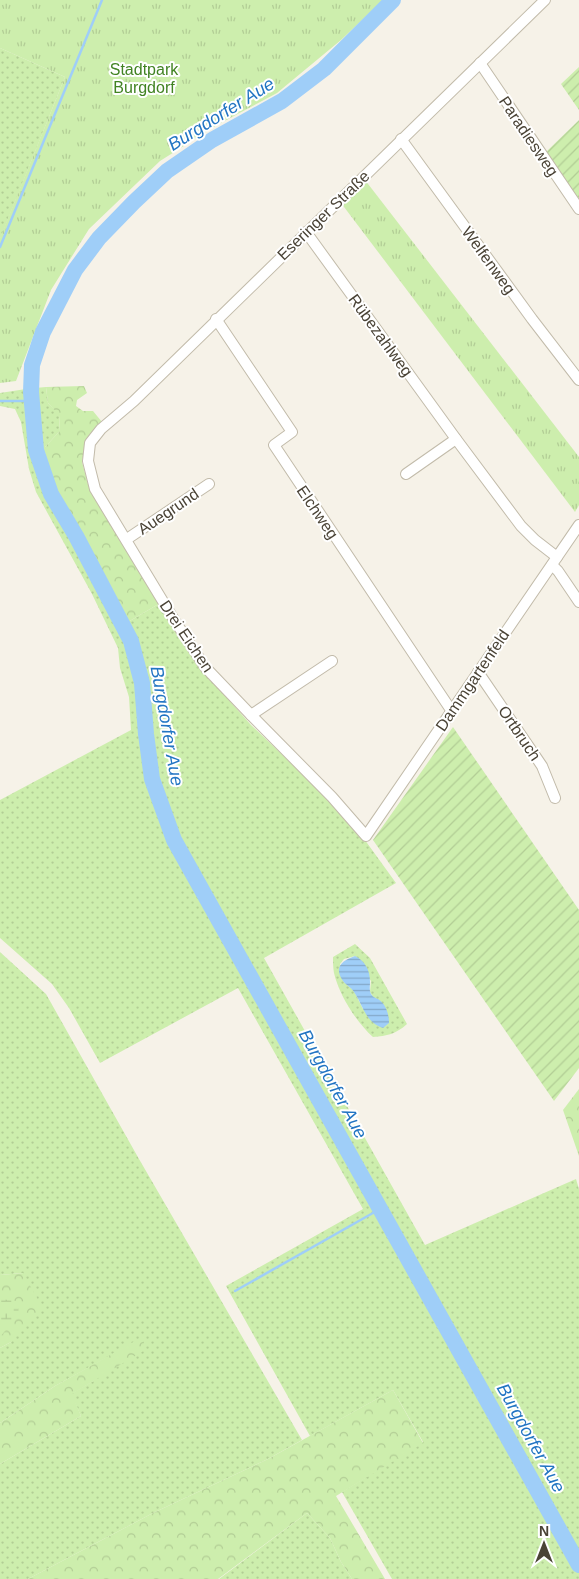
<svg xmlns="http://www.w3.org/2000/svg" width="579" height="1579" font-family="Arial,sans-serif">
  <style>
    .grass { fill: url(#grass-dots); fill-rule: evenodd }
    .forest { fill: url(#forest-crowns) }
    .wetland { fill: url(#wetland-marsh) }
    .park { fill: url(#park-tufts) }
    .garden { fill: url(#garden-furrows) }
    .water { fill: url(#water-rules) }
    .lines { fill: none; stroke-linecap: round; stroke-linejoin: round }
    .stream { stroke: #9fcef8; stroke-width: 2.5 }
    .river { stroke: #9fcef8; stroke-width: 16 }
    .minor-casing { stroke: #c2bbaa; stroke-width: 12 }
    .minor { stroke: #fff; stroke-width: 10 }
    .labels { text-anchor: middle; stroke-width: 4; stroke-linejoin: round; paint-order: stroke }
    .park-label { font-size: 16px; fill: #418322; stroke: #fff }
    .street-label { font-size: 16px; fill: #4a4336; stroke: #fff }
    .water-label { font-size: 18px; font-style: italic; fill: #2275c3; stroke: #fff }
  </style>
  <defs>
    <pattern id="grass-dots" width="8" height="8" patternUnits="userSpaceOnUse" patternTransform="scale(1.25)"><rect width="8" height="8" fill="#cdeead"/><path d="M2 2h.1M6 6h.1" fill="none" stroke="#b2cd95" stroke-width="1.8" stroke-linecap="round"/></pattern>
    <pattern id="forest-crowns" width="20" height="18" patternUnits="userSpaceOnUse" patternTransform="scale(1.25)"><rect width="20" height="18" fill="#cdeead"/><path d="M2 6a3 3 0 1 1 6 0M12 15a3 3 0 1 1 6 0" fill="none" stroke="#b2cd95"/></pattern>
    <pattern id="wetland-marsh" width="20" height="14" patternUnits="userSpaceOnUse" patternTransform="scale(1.25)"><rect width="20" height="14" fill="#cdeead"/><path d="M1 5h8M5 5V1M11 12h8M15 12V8" fill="none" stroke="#b2cd95"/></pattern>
    <pattern id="park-tufts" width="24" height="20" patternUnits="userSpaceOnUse" patternTransform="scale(1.25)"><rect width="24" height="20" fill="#cdeead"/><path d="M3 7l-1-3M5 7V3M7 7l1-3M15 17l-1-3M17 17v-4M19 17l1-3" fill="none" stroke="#b2cd95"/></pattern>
    <pattern id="garden-furrows" width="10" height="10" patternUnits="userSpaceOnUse" patternTransform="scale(1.25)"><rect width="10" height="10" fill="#cdeead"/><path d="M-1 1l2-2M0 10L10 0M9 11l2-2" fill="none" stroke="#b2cd95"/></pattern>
    <pattern id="water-rules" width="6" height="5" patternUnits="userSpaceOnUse" patternTransform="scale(1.25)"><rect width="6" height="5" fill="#9fcef8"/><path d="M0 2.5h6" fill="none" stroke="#84a9ca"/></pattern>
  </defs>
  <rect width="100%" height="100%" fill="#f6f2e8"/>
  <g class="grass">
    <polygon points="0,48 65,77 0,239"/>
    <polygon points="46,387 48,403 60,415 59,432 45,447 45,458 40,442 35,388"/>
    <polygon points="26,389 33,450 36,465 48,493 127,642 137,681 141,733 149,780 171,842 579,1572 579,1579 392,1579 342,1492 423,1442 393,1390 310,1436 226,1286 363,1209 238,988 100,1063 69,1008 52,984 0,938 0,800 131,730 129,697 120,668 118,648 92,594 36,492 29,469 21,422 15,409 0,406 0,393"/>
    <polygon points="162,602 202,670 251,725 349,818 396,883 264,958 425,1245 576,1179 579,1189 579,1554 249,965 176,828 156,770 146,679 139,652 128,622"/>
    <path d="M 355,944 L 370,958 L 407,1024 C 396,1034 387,1036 373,1037 C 357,1023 339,995 334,973 C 333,968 333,962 333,957 ZM 355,956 L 371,981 L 370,992 L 373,997 L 363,1009 L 354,991 L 344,982 L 340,964 L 344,959 Z"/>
    <polygon points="0,952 46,994 139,1159 302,1440 268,1459 153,1513 28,1579 0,1579 0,1464 81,1416 71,1394 93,1381 144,1337 55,1386 0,1423 0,1348 11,1342 23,1273 0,1275"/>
    <polygon points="307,1513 330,1538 341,1562 352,1579 219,1579"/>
  </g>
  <g class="forest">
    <path d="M 84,386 L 87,393 L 77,400 L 76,406 L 83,411 L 93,411 L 102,422 L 86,442 L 82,462 L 88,484 L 162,602 L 128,622 C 119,605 111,587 102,570 C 82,535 43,487 45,447 L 59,432 L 60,416 L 48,403 L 46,387 Z"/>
    <polygon points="579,1089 579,1156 563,1110"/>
    <polygon points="23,1273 42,1307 11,1342 0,1348 0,1275"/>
    <polygon points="144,1336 143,1351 72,1394 81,1416 0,1464 0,1423 55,1386"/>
    <polygon points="393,1390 423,1443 336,1496 385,1579 352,1579 341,1562 330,1538 307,1513 218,1579 28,1579 153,1513 268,1459"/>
  </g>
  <polygon class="wetland" points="0,1299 17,1301 19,1314 0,1337"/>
  <g class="park">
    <polygon points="0,0 383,0 341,40 277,93 217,125 160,161 89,229 51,290 16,381 0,383 0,238 65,77 0,48"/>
    <polygon points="365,180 579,457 579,505 575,512 341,203"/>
  </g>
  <g class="garden">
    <polygon points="579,67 579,110 561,84"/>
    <polygon points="579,120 579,202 546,152"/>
    <polygon points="453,727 579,910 579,1068 554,1101 373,840"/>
  </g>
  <path class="water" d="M 355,956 C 365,961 370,970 370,982 C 370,986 369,990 371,994 C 374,998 374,997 378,999 C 386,1004 389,1014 389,1023 L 383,1028 C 365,1022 363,1005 354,992 C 351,987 346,985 343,981 C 333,967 343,960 355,956 Z"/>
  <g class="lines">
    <g class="stream">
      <polyline points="0,247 102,0"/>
      <polyline points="0,401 32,401"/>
      <polyline points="235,1291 380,1209"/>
    </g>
    <polyline class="river" points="393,0 324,69 282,101 212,140 167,171 134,202 99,238 75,270 43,332 32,365 31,392 36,450 51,494 76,536 131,641 142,683 146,734 152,779 174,840 579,1565"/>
    <defs>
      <g id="minor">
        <polyline points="545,0 134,401 101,429 90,443 88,461 95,489 173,618 205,667 251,715 332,797 366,836 579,525"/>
        <polyline points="480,63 579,209"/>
        <polyline points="401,139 532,319 579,380"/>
        <polyline points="306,232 456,439 521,526 535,540 557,557"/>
        <polyline points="216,319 292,432 274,445 451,710"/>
        <polyline points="406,474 456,439"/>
        <polyline points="127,539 209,484"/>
        <polyline points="552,565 558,571 579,602"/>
        <polyline points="478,672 542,766 555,798"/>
        <polyline points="251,715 332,661"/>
      </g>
    </defs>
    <use href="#minor" class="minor-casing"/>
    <use href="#minor" class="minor"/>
  </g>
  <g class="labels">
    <g class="park-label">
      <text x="144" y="75">Stadtpark<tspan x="144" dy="18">Burgdorf</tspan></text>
    </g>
    <g class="street-label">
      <text transform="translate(529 136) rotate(56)" y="6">Paradiesweg</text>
      <text transform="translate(323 215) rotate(-44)" y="6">Eseringer Straße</text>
      <text transform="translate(489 260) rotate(54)" y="6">Welfenweg</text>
      <text transform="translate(381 335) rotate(54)" y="6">Rübezahlweg</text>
      <text transform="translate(168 511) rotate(-34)" y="6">Auegrund</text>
      <text transform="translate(318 512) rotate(56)" y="6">Elchweg</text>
      <text transform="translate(187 636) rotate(56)" y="6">Drei Eichen</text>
      <text transform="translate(472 680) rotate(-56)" y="6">Dammgartenfeld</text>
      <text transform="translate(520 733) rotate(56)" y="6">Ortbruch</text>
    </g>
    <g class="water-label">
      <text transform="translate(221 114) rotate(-32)" y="6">Burgdorfer Aue</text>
      <text transform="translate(167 726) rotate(80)" y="6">Burgdorfer Aue</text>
      <text transform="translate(333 1084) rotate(61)" y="6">Burgdorfer Aue</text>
      <text transform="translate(531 1438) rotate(61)" y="6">Burgdorfer Aue</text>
    </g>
  </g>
  <g transform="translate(544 1544)" stroke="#ffffff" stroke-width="4" paint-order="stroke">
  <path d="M0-4L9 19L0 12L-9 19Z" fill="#4a4336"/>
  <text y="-8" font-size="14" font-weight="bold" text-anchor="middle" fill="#4a4336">N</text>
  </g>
</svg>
